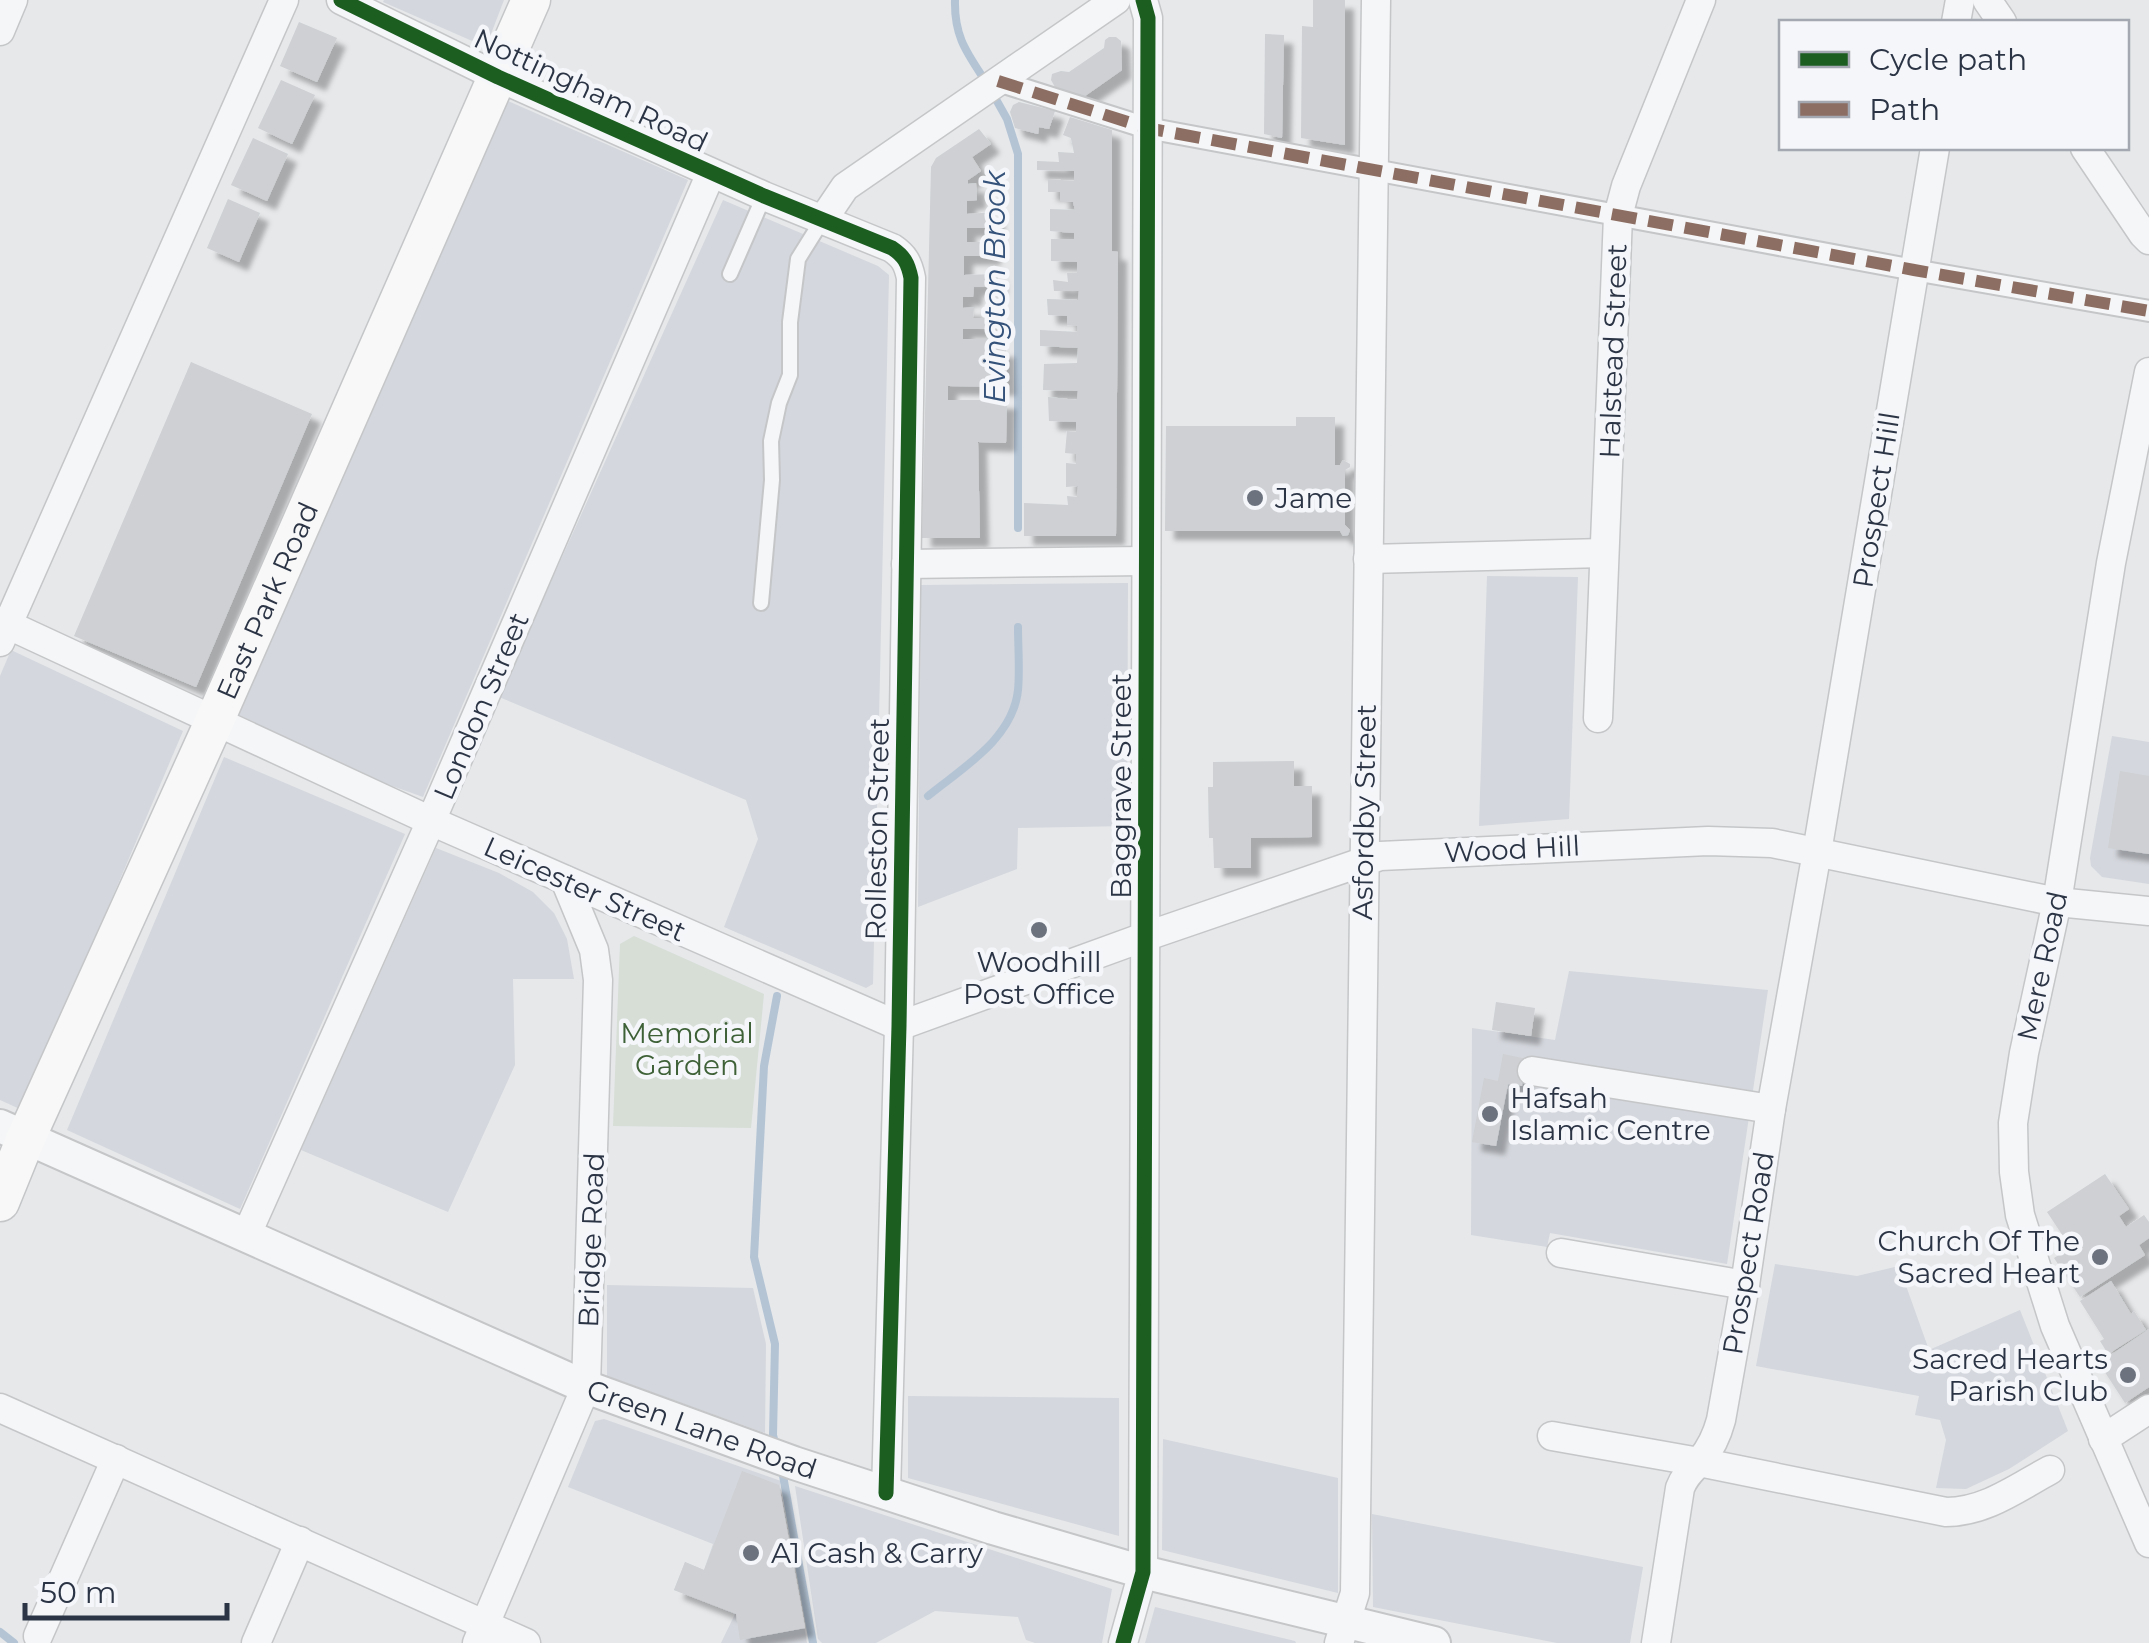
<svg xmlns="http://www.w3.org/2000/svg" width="2149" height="1643" font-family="Montserrat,sans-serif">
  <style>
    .built { fill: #d4d7dd }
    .green { fill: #d6ded6 }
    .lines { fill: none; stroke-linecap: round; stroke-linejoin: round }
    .stream { stroke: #b4c4d5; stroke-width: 8 }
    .building { fill: #ced0d3; filter: url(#shadow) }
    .service-casing { stroke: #c4c6c8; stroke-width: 18 }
    .pedestrian-casing { stroke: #c4c6c8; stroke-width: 24 }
    .minor-casing { stroke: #c4c6c8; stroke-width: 31 }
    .tertiary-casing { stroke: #c4c6c8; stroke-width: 36 }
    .secondary-casing { stroke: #c4c6c8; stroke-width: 41 }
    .service { stroke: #f5f6f7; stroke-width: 14 }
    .pedestrian { stroke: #f5f6f7; stroke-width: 20 }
    .minor { stroke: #f5f6f7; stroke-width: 28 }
    .tertiary { stroke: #f5f6f7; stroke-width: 32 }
    .secondary { stroke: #f8f8f8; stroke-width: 38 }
    .quiet { stroke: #8d6e63; stroke-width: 12; stroke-dasharray: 25 12; stroke-linecap: butt }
    .cycleway-casing { stroke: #f4f6f9; stroke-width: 21 }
    .cycleway { stroke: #1b5e20; stroke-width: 15 }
    .poi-dot { fill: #6c737f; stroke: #f4f6f9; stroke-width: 4 }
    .labels { text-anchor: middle; stroke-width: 9; stroke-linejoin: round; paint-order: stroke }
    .street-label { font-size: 28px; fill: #2b3445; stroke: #f4f6f9 }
    .poi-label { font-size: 28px; fill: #2b3445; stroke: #f4f6f9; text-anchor: start }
    .park-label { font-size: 28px; fill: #3f6138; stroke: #f4f6f9 }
    .water-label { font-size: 30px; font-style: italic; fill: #34527a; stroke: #f4f6f9 }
  </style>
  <defs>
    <filter id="shadow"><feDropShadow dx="9" dy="9" stdDeviation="2.5" flood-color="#0004"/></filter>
  </defs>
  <rect width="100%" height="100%" fill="#e6e8ea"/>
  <g class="built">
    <polygon points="384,0 504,0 486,47 383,2"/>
    <polygon points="508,101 688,180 423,797 214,722"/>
    <polygon points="723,200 878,266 889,275 873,984 866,988 724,927 758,839 746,800 499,697"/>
    <polygon points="1487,576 1578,577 1569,819 1479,826"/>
    <polygon points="1128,583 1127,826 1018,828 1017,869 918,907 921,585"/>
    <polygon points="11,650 183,731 22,1110 0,1100 0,676"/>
    <polygon points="2112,736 2149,742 2149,884 2102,877 2091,866 2090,858"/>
    <polygon points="224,757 405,834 240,1209 67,1130"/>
    <polygon points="436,848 499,873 533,892 554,913 567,939 574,979 513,979 515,1065 448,1212 301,1150"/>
    <polygon points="1569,971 1768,990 1727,1264 1550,1233 1547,1247 1471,1235 1472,1028 1555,1040"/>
    <polygon points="1775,1264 1857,1276 1899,1266 1929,1350 2020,1310 2068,1431 2009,1469 1966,1489 1936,1488 1946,1440 1940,1420 1915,1415 1919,1396 1756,1366"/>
    <polygon points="607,1285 753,1288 766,1344 765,1433 607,1376"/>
    <polygon points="908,1396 1119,1398 1119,1536 908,1478"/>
    <polygon points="604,1419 781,1481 780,1485 807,1643 721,1643 735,1614 674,1590 685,1562 704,1570 713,1544 568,1487 595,1421"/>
    <polygon points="1163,1439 1338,1478 1338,1593 1162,1550"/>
    <polygon points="795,1486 1112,1589 1102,1643 1035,1643 1026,1640 1018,1617 935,1611 876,1643 822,1643 818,1639"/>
    <polygon points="1372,1514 1643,1567 1630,1643 1557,1643 1373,1607"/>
    <polygon points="1155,1607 1295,1641 1296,1643 1145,1643"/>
  </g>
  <polygon class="green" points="634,936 764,994 751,1128 613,1126 620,944"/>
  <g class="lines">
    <g class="stream">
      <path d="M 955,0 C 954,37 967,53 986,82"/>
      <polyline points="993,94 1007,119 1018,154 1018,528"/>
      <path d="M 928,796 C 962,768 1013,739 1018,690 C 1020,670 1018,647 1018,627"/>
      <polyline points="776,1447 773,1435 775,1344 754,1257 764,1066 777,996"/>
      <polyline points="782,1470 813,1643"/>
      <polyline points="0,1632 14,1643"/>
    </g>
  </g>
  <g class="building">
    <polygon points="1313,0 1345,0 1345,145 1301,138 1302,26 1313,27"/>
    <polygon points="299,22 337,38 317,82 280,66"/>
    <polygon points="1265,34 1284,35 1282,138 1264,134"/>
    <polygon points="1109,37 1116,37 1121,41 1122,70 1085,96 1055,87 1051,80 1052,74 1061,71 1069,72 1104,48 1105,40"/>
    <polygon points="281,80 315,95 292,144 258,128"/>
    <polygon points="1019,102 1055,111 1049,129 1039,127 1038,134 1015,128 1010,112 1013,105"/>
    <polygon points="1070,117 1112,130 1112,251 1118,252 1116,536 1024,536 1024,503 1068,505 1067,496 1077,497 1078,486 1066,487 1066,463 1076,464 1076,454 1065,453 1067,431 1076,432 1076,422 1049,421 1048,397 1077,400 1078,391 1043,390 1044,364 1077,363 1078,348 1040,346 1040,330 1078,332 1077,326 1067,325 1067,316 1048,315 1047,299 1078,300 1079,291 1054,291 1053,280 1068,282 1067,273 1077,273 1077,262 1051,261 1051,239 1074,239 1074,233 1050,231 1050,209 1075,210 1073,202 1060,202 1060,192 1048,192 1048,179 1074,181 1074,171 1037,170 1037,161 1059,162 1058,152 1074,153 1071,138 1063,135"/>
    <polygon points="979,129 991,144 972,157 981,171 968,180 968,184 976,183 977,200 967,201 967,214 995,212 996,228 967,228 967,242 992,242 992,256 964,256 964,275 998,274 998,286 974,287 973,297 963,297 963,308 974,307 973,318 988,318 987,329 963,329 963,339 990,339 990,348 1006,348 1007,387 948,386 948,400 1007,400 1006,443 978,442 980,538 922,538 931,167 936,158"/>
    <polygon points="253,138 288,154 267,201 231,185"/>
    <polygon points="228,199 260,213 239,262 207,248"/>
    <polygon points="191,362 312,414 196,687 74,636"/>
    <polygon points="1296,417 1335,417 1335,465 1340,465 1343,460 1350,464 1350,467 1345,470 1345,525 1350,530 1348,535 1343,536 1340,531 1165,531 1166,426 1296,426"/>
    <polygon points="1294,761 1294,786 1312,786 1312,837 1251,838 1251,868 1214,868 1213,838 1209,838 1208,787 1213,787 1213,762"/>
    <polygon points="2120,771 2149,776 2149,854 2108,848"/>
    <polygon points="1496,1002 1535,1008 1531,1036 1492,1030"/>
    <polygon points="1503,1054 1527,1059 1522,1086 1508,1084 1496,1146 1472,1142 1484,1078 1498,1081"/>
    <polygon points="2105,1174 2129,1209 2119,1216 2126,1227 2144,1215 2149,1222 2149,1238 2139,1245 2145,1255 2080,1297 2054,1258 2078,1243 2071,1231 2063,1236 2047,1212"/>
    <polygon points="2111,1281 2131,1314 2134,1311 2146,1330 2108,1354 2100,1341 2104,1339 2080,1301"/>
    <polygon points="2149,1329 2149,1387 2125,1403 2099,1363"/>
    <polygon points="742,1471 779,1485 805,1628 740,1640 736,1614 674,1590 685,1562 704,1570"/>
  </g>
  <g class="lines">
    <defs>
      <g id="service">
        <polyline points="730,274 764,196"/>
        <polyline points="761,603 772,480 771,441 779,403 790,375 790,322 798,259 823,219"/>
      </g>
      <polyline id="pedestrian" points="998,81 1147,128 1914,270 2149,311"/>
      <g id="minor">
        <path d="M 341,0 L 498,77 L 764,196 L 892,248 C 904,256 908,263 911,278 L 899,1026 L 886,1493"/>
        <polyline points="1987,0 2002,22"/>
        <polyline points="1956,22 1960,0"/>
        <polyline points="0,31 13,0"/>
        <polyline points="2085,148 2143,234 2149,240"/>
        <polyline points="824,218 845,187 1116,0"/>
        <polyline points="2149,372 2111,563 2057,902 2024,1053 2013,1123 2014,1172 2020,1215 2055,1326 2149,1543"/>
        <polyline points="1368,559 1604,553"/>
        <polyline points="906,564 1145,561"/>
        <polyline points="0,621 431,821 899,1026"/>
        <polyline points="0,642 284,0"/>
        <polyline points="1598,718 1618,216 1626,186 1701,0"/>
        <polyline points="899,1026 1147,936 1380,856 1708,841 1772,843 2057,902 2149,911"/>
        <polyline points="1532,1071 1771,1109"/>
        <polyline points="246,1236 431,821 711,173"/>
        <polyline points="1561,1253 1745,1285"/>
        <polyline points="0,1408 526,1643"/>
        <path d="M 1552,1436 L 1699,1462 L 1946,1512 C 1985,1512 2017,1488 2050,1470"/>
        <polyline points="2103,1439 2149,1409"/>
        <polyline points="38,1636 116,1459"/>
        <polyline points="256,1643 300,1541"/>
        <polyline points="477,1643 586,1387 598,980 594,950 565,880"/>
        <path d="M 1123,1643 L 1143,1572 C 1146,1054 1146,536 1148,18 L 1143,0"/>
        <polyline points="1339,1643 1355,1593 1376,0"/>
        <path d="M 1656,1643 L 1680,1488 C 1685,1475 1692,1470 1701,1460 C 1711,1448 1717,1435 1721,1420 L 1745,1285 L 1771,1109 L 1817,852 L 1935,148"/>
      </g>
      <g id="tertiary">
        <path id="s1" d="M 0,1126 L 586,1387 L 794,1463 L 993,1528 L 1143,1572 L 1434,1643"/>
      </g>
      <g id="secondary">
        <path id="s2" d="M 0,1202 L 26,1138 L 214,722 L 531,0"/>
      </g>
    </defs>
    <use href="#service" class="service-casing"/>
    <use href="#pedestrian" class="pedestrian-casing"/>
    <use href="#minor" class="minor-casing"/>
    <use href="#tertiary" class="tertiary-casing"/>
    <use href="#secondary" class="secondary-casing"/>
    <use href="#service" class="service"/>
    <use href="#pedestrian" class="pedestrian"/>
    <use href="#minor" class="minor"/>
    <use href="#tertiary" class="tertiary"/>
    <use href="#secondary" class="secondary"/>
    <polyline class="quiet" points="998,81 1147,128 1914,270 2149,311"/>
    <defs>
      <g id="cycleway">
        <path d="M 341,0 L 498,77 L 764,196 L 892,248 C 904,256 908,263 911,278 L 899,1026 L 886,1493"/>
        <path d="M 1123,1643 L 1143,1572 C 1146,1054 1146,536 1148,18 L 1143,0"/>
      </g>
    </defs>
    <use href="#cycleway" class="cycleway-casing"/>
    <use href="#cycleway" class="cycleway"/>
  </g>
  <g class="poi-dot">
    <circle cx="1255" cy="498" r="10"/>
    <circle cx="1039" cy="930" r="10"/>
    <circle cx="1490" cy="1114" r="10"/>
    <circle cx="2100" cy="1257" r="10"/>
    <circle cx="2128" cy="1375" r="10"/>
    <circle cx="751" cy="1553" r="10"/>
  </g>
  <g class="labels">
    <g class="street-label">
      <text transform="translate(591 90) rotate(25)" y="10">Nottingham Road</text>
      <text transform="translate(1613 351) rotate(-88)" y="10">Halstead Street</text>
      <text transform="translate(1876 500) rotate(-81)" y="10">Prospect Hill</text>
      <text dy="10" stroke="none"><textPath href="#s2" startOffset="658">East Park Road</textPath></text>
      <text transform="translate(481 706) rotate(-67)" y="10">London Street</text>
      <text transform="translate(1121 786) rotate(-90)" y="10">Baggrave Street</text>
      <text transform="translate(1364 812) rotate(-89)" y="10">Asfordby Street</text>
      <text transform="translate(877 829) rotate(-89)" y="10">Rolleston Street</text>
      <text transform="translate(1512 849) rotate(-3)" y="10">Wood Hill</text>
      <text transform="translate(585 889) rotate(24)" y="10">Leicester Street</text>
      <text transform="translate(2042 966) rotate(-78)" y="10">Mere Road</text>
      <text transform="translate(591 1240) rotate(-88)" y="10">Bridge Road</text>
      <text transform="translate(1748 1253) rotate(-81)" y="10">Prospect Road</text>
      <text dy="10" stroke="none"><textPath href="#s1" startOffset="765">Green Lane Road</textPath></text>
    </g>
    <g class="poi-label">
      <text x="1275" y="508">Jame</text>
      <text x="1039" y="972" text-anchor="middle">Woodhill<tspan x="1039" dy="32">Post Office</tspan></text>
      <text x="1510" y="1108">Hafsah<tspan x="1510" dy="32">Islamic Centre</tspan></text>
      <text x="2080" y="1251" text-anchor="end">Church Of The<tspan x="2080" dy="32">Sacred Heart</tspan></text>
      <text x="2108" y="1369" text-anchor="end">Sacred Hearts<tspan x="2108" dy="32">Parish Club</tspan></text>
      <text x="771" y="1563">A1 Cash &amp; Carry</text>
    </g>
    <g class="park-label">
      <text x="687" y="1043">Memorial<tspan x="687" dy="32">Garden</tspan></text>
    </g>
    <g class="water-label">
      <text transform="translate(995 287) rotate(-90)" y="10">Evington Brook</text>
    </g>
  </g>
  <rect x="1779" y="20" width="350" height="130" fill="#f4f6f9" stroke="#a4a8b1" stroke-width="2.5"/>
  <rect x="1799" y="52" width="50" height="15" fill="#1b5e20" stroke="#a4a8b1" stroke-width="2.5"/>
  <text x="1869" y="70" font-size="30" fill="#2b3445">Cycle path</text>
  <rect x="1799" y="102" width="50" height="15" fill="#8d6e63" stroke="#a4a8b1" stroke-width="2.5"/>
  <text x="1869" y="120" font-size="30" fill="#2b3445">Path</text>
  <path d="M25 1603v15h202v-15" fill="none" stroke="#2b3445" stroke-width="5"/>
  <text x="40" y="1603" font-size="30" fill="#2b3445" stroke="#f4f6f9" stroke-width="8" paint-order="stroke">50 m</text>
</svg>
